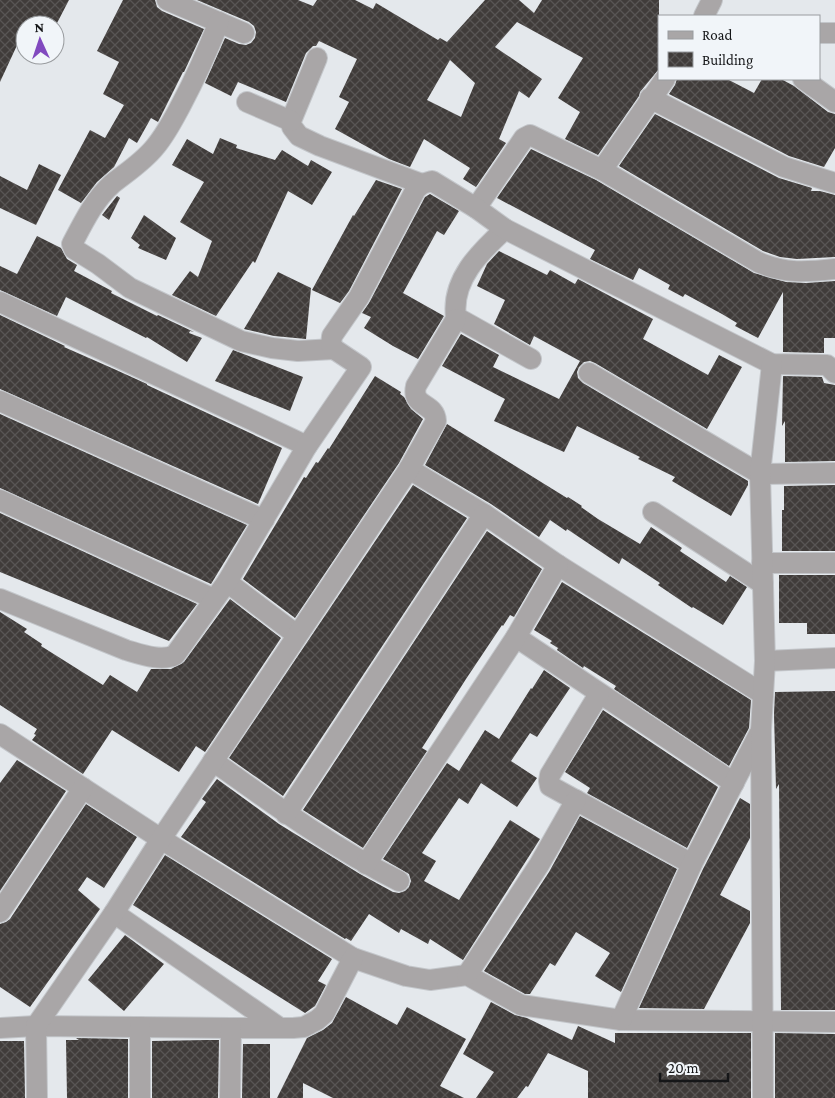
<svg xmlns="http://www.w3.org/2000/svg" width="835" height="1098" font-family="'Crimson Pro',serif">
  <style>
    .building { fill: url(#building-cross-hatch); fill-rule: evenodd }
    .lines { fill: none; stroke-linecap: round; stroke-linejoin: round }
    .street-casing { stroke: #c3c6ca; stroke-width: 22 }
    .street { stroke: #a9a6a7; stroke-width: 20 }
  </style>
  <defs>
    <pattern id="building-cross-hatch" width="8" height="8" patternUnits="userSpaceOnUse" patternTransform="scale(1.25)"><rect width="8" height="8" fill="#403c3a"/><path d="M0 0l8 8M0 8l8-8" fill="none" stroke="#585554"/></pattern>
  </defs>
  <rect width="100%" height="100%" fill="#e4e8ec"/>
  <g class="building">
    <polygon points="0,0 69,0 56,25 25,25 25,28 0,82"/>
    <polygon points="123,0 155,0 157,7 162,11 204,29 184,72 183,72 158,122 151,118 137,143 129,138 114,167 97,182 81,203 58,190 90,130 105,138 124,105 103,94 119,62 97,51"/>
    <path d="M 197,0 L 298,0 L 313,6 L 317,0 L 355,0 L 373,9 L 376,3 L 438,40 L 440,38 L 447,42 L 485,0 L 519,0 L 534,13 L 542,0 L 659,0 L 659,69 L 640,92 L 639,96 L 598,155 L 565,139 L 580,112 L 558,98 L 583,58 L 517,22 L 495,47 L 542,79 L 529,98 L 519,91 L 499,139 L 506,143 L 476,187 L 463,179 L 470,168 L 424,139 L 410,167 L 389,159 L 335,129 L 349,102 L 339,97 L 357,59 L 319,41 L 316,46 L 313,46 L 306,53 L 286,102 L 238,82 L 231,96 L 205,83 L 225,38 L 239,44 L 246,45 L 251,43 L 255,38 L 256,32 L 254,26 L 249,22 ZM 450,60 L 475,83 L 461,117 L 427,100 Z"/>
    <polygon points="677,79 727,79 754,93 762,79 781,79 794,86 828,112 835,114 835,148 824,167 789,156 669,94 675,85"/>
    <polygon points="655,114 779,178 812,188 811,191 820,191 835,195 835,257 797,259 780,257 763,251 619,166"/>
    <polygon points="220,138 237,145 236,148 275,160 282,150 308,166 311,160 332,172 312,205 288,191 255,263 253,261 216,316 172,295 190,271 198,277 212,241 180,222 204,182 172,165 187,139 213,154"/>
    <polygon points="531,149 596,180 754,273 786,282 806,283 835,281 835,338 824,338 824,353 783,352 783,292 758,338 735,326 737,323 722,314 685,294 683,297 668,289 670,285 639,268 633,280 590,259 595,250 497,198"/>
    <polygon points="39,164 61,175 36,225 0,208 0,176 27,190"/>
    <polygon points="376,180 402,189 349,291 340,303 312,290 353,215 354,216"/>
    <polygon points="430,194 459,211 444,235 437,231 403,293 444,316 418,359 393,346 364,328 371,317 362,313 369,303 425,197"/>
    <polygon points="117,196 120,198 109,220 102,215"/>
    <polygon points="144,215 176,238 166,260 138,248 140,245 131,238"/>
    <polygon points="37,236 61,248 67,259 77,265 74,271 112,291 111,293 157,316 158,315 194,332 190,331 189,333 202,338 187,362 147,337 146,338 66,297 57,316 0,290 0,266 17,274"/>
    <polygon points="499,251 547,275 550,270 575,284 578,279 653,319 643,339 708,375 719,355 742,367 707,429 595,363 590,361 584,362 579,367 577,372 578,378 583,383 748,481 748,485 731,516 672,481 675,477 638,459 640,457 577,426 564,452 494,421 505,399 442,366 461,334 499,355 493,367 559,399 580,361 534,336 530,345 494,324 505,300 477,286 487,264"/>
    <polygon points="278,272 311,288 306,339 274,336 244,329"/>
    <polygon points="0,315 65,346 64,347 114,369 147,384 147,385 282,448 258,504 0,389"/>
    <polygon points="233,350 303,377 290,411 215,381"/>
    <polygon points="375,376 401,392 400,394 404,397 411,409 423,419 399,463 295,618 243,579 304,477 306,478 316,462 318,463 328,448 329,449"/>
    <polygon points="783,376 822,377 824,383 835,385 835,461 785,462 785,421 782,426"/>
    <polygon points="0,414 247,525 211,584 0,488"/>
    <polygon points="447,424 567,498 568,497 582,506 581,507 598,519 640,544 651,527 682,548 680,551 726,582 730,576 747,587 723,625 693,607 692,608 658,585 660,583 622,558 619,564 567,529 566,531 550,520 539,537 491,504 425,465"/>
    <polygon points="413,485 467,518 283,796 229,758"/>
    <polygon points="835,485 835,551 782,551 782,510 784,510 784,486"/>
    <polygon points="0,513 197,604 166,645 169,641 0,572"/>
    <polygon points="487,531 542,569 514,617 510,615 503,626 502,625 466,679 422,748 427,751 363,848 303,810"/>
    <polygon points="779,575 835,575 835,634 807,634 807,623 779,623"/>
    <polygon points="562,582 751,700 749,728 729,766 614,689 616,686 584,666 583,668 557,650 558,648 550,643 552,641 534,630"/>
    <polygon points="230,599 281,638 205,752 196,746 179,772 112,730 83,774 32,740 36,735 34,734 37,729 0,705 0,612 27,629 24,632 42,644 41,646 103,685 110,675 137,692 151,669 171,669 184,662"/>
    <polygon points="544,670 570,688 537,737 530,733 511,761 537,778 517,807 481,783 468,804 459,798 422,853 436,861 424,881 459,900 510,820 540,839 463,960 430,939 428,944 401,929 399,933 369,914 351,941 346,938 345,939 181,837 206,802 202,799 217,779 279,824 360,874 393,892 399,893 405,891 409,887 411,881 409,874 383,859 447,763 459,771 485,730 499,739 531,688 532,689"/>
    <polygon points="835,691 835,1010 781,1010 779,784 776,789 774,714 775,692"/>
    <polygon points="603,710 718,787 687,848 587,793 590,788 565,772"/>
    <polygon points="17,760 66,791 0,891 0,783"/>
    <polygon points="740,798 750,804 750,838 720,895 750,911 750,923 704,1009 639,1008 703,869"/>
    <polygon points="86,804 137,837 104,888 87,877 78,890 100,909 30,1007 0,987 0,924 6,922 10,919"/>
    <polygon points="580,816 677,869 621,992 595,976 610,953 576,932 555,966 550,963 530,994 525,994 484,971 549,872"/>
    <polygon points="165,855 332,959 318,981 326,985 315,1006 305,1013 133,905"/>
    <polygon points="125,935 164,964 124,1011 88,980"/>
    <polygon points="346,997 397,1025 407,1007 466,1039 440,1086 464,1098 333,1098 303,1083 303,1098 277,1098 307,1038 323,1030 332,1023"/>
    <polygon points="491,1002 515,1015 527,1018 572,1040 578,1026 615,1043 615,1033 751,1033 751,1098 588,1098 588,1071 548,1053 528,1087 526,1086 517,1098 476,1098 494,1072 463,1054"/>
    <polygon points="775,1033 835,1034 835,1098 775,1098"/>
    <polygon points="76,1038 128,1039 128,1098 67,1098 66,1040 79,1040"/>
    <polygon points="207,1040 219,1040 218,1098 152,1098 152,1041"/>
    <polygon points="0,1041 24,1041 25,1098 0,1098"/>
    <polygon points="243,1044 270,1044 270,1098 242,1098"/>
  </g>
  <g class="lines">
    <defs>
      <g id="street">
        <polyline points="167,0 244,33"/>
        <polyline points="704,16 712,0"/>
        <path d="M 219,22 C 207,52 196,77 181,105 C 173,120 166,134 155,147 C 143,162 127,172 112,184 C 94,200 83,223 72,244 L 74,249 L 98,264 L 130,288 L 241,341 L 272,348 L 298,351 L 334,349"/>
        <polyline points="819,33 835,33"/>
        <polyline points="317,58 291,121 292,127 299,136 320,146 422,184"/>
        <polyline points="803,79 835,102"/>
        <polyline points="650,98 784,167 835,183"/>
        <polyline points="247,102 291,121"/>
        <polyline points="602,170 665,79"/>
        <path d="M 476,208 L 524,138 L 530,135 L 602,170 L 758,262 C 785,274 807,272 835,269"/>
        <path d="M 505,229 C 480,252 451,280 456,317 L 531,359"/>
        <polyline points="0,302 307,446"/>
        <polyline points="589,373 760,474 835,473"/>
        <polyline points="0,401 264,520"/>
        <polyline points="409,469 484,514 558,565 763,694"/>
        <polyline points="0,500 214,599"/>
        <polyline points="653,512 763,584"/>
        <polyline points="762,563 835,563"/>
        <polyline points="227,582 297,635"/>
        <path d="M 0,599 L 126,650 C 140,654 161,662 175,655 L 227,582 L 307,446 L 361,367 L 334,349 L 331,345 L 332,336 L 359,297 L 416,189 L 422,184 L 432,181 L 476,208 L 505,229 L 772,364 L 827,365 L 835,373"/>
        <polyline points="516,637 734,783"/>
        <polyline points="765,661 835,658"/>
        <polyline points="599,694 550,775 549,781 550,786 692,864"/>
        <polyline points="0,734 161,839 353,958 406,976 430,980 467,975 521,1005 621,1020 835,1022"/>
        <path d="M 213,761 C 273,804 333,848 399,881"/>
        <polyline points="286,814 484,514"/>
        <polyline points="366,864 516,637 558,565"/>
        <polyline points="0,912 83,788"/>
        <polyline points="114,913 280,1028"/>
        <polyline points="467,975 539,865 576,800"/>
        <polyline points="621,1020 692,864 759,734"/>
        <polyline points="0,1028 36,1026 231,1028 293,1028 304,1027 317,1020 324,1014 353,958"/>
        <path d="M 37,1098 L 36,1026 L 114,913 L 161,839 L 409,469 L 436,421 C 435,402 411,408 416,386 L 456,319"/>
        <polyline points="140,1098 140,1027"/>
        <polyline points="230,1098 231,1028"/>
        <polyline points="763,1098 761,730 765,661 760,474 772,364"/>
      </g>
    </defs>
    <use href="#street" class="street-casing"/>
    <use href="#street" class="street"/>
  </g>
  <rect x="658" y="15" width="162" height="65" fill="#f1f5f9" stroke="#999c9f"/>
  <rect x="668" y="31" width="25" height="8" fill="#a9a6a7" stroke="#999c9f"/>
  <text x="702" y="40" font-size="15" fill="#151618">Road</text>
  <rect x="668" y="52" width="25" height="15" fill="url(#building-cross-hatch)" stroke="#999c9f"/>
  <text x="702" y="65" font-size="15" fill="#151618">Building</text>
  <g transform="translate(40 40) rotate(357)"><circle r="24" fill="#f1f5f9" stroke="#999c9f"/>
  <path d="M0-4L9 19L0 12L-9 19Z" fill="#8149bf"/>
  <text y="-8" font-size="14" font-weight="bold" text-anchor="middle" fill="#151618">N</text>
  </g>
  <path d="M660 1073v8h68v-8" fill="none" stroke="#151618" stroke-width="2.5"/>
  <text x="668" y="1073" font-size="15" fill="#151618" stroke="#f1f5f9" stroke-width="4" paint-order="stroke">20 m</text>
</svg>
